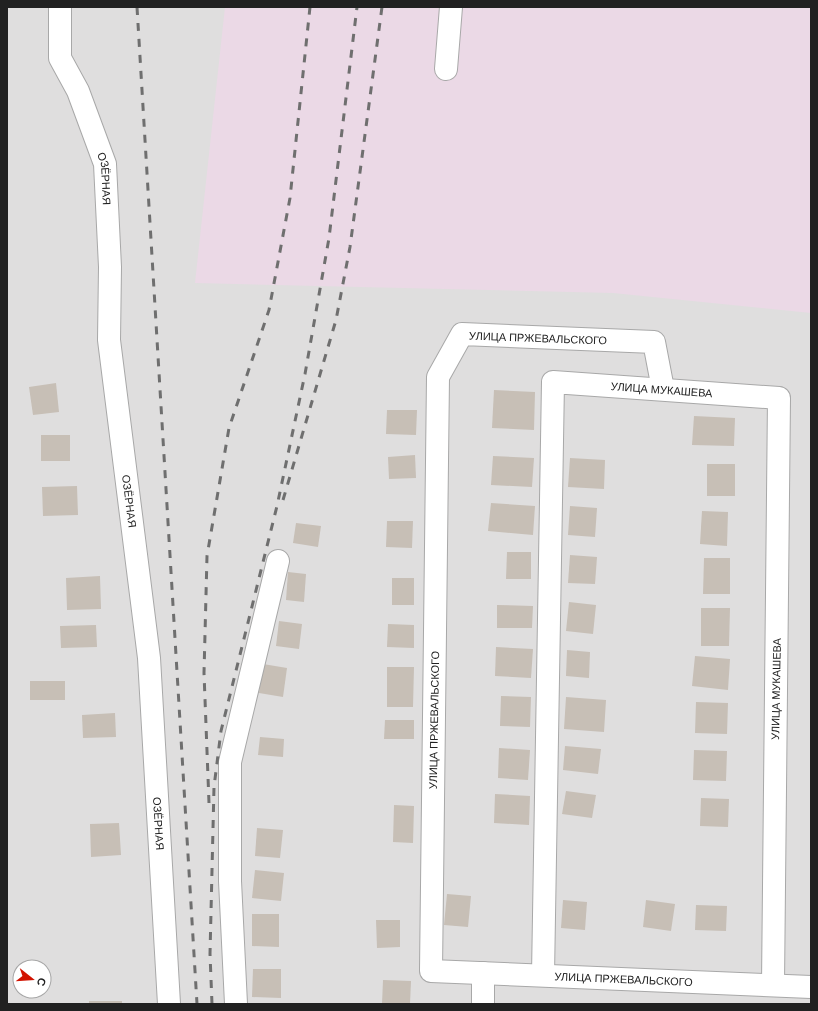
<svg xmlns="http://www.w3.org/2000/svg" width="818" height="1011" font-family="'DM Sans',sans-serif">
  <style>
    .residential { fill: #dfdede; fill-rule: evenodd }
    .industrial { fill: #ebd9e6 }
    .building { fill: #c7bfb6 }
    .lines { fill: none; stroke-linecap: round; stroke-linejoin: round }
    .minor-casing { stroke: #a8a8a8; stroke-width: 24 }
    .minor { stroke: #fff; stroke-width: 22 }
    .rail { stroke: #6f6f6f; stroke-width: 3; stroke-dasharray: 8 8; stroke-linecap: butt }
    .labels { text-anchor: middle; stroke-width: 3; stroke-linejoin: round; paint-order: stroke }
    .street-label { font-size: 11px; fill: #212121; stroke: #fff }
  </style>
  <rect width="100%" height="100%" fill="#f2efe7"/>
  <path class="residential" d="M 7,7 L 811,7 L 811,1004 L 7,1004 ZM 20,967 L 44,967 L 44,991 L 20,991 Z"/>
  <polygon class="industrial" points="225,7 811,7 811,313 613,293 195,283"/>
  <g class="building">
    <polygon points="56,383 59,412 33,415 29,387"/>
    <polygon points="494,390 535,392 534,430 492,428"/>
    <polygon points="387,410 417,410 416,435 386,434"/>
    <polygon points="694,416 735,418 734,446 692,445"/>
    <rect x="41" y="435" width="29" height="26"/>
    <polygon points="415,455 416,478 389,479 388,457"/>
    <polygon points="493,456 534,458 532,487 491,485"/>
    <polygon points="570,458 605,460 604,489 568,487"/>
    <rect x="707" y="464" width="28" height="32"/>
    <polygon points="77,486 78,515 43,516 42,487"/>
    <polygon points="491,503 535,506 533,535 488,531"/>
    <polygon points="570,506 597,508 595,537 568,535"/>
    <polygon points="702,511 728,512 727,546 700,544"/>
    <polygon points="387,521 413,521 412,548 386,547"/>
    <polygon points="296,523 321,526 318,547 293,543"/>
    <polygon points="507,552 531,552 531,579 506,579"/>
    <polygon points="570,555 597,557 595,584 568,583"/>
    <polygon points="704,558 730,558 730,594 703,594"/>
    <polygon points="288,572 306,574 304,602 286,600"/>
    <polygon points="100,576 101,609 67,610 66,578"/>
    <rect x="392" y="578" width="22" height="27"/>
    <polygon points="569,602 596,605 593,634 566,631"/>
    <polygon points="497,605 533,606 532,628 497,628"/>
    <polygon points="701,608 730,608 729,646 701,646"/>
    <polygon points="279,621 302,624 299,649 276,646"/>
    <polygon points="388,624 414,625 414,648 387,647"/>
    <polygon points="96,625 97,647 61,648 60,626"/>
    <polygon points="496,647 533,649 531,678 495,676"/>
    <polygon points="567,650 590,652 589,678 566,676"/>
    <polygon points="695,656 730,659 728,690 692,686"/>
    <polygon points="263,664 287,668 283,697 259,693"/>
    <polygon points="387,667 414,667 413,707 387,707"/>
    <rect x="30" y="681" width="35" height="19"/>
    <polygon points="501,696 531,697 530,727 500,726"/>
    <polygon points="566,697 606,700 604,732 564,729"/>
    <polygon points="696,702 728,703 727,734 695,733"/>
    <polygon points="115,713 116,737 83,738 82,715"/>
    <polygon points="385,720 414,720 414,739 384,739"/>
    <polygon points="260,737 284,739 283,757 258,755"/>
    <polygon points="565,746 601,749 598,774 563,770"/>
    <polygon points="499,748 530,750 528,780 498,778"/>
    <polygon points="694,750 727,751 726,781 693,780"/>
    <polygon points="566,791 596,795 592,818 562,814"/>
    <polygon points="495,794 530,796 529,825 494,823"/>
    <polygon points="701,798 729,799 728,827 700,826"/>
    <polygon points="394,805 414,806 413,843 393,842"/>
    <polygon points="119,823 121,855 91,857 90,824"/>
    <polygon points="257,828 283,830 280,858 255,856"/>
    <polygon points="255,870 284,873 281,901 252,898"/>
    <polygon points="447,894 471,896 468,927 444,925"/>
    <polygon points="563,900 587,902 585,930 561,928"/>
    <polygon points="646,900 675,904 671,931 643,927"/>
    <polygon points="696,905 727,906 726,931 695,930"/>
    <polygon points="252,914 279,914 279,947 252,946"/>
    <polygon points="376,920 400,920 400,947 377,948"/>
    <polygon points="253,969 281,969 281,998 252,997"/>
    <polygon points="383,980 411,981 410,1004 382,1004"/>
    <rect x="89" y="1001" width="33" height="3"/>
  </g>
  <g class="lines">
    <defs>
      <g id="minor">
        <path id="s1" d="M 60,7 L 60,58 L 78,91 L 105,164 L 110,267 L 109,340 L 149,658 L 169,1004"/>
        <polyline points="446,69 451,7"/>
        <path id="s2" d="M 663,389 L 654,342 L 462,334 L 438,377 L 431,971 L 811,987"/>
        <path id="s3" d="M 543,975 L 553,382 L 779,398 L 773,984"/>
        <polyline points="236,1004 230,881 230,762 278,561"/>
        <polyline points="483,1004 483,973"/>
      </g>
    </defs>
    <use href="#minor" class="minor-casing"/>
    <use href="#minor" class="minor"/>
    <g class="rail">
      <polyline points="137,7 197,1004"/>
      <polyline points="283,500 336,320 350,247 382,7"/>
      <polyline points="209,803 204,673 207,556 229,428 269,310 290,198 310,7"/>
      <polyline points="212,1004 210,954 214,787 221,731 277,506 305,374 329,238 357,7"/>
    </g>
  </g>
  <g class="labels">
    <g class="street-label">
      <text dy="4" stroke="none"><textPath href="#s1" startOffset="181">ОЗЁРНАЯ</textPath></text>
      <text transform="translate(538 338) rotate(2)" y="4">УЛИЦА ПРЖЕВАЛЬСКОГО</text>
      <text dy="4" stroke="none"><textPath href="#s3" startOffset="702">УЛИЦА МУКАШЕВА</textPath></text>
      <text dy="4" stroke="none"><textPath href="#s1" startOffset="505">ОЗЁРНАЯ</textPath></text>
      <text transform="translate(776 689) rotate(-89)" y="4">УЛИЦА МУКАШЕВА</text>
      <text transform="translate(434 720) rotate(-89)" y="4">УЛИЦА ПРЖЕВАЛЬСКОГО</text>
      <text dy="4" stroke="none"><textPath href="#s1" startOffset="829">ОЗЁРНАЯ</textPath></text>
      <text dy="4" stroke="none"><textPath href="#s2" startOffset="1076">УЛИЦА ПРЖЕВАЛЬСКОГО</textPath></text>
    </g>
  </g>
  <rect width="818" height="1011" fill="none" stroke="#212121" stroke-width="16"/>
  <g transform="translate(32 979) rotate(107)"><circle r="19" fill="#ffffff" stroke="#a6a6a6"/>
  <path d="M0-3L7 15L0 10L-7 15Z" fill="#d21300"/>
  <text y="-6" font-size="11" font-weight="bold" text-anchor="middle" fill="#212121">С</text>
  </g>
</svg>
